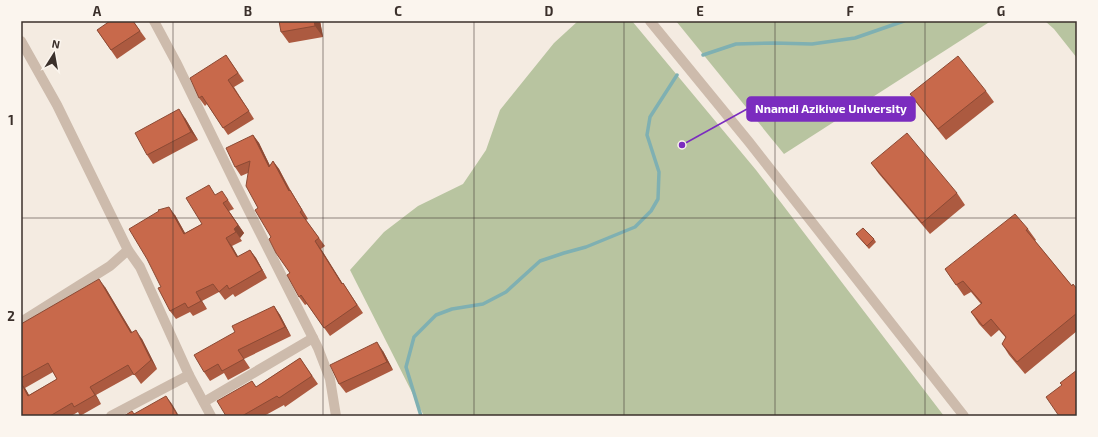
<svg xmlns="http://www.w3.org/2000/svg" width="1098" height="437" font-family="'Exo 2',sans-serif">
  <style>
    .green { fill: #b8c4a0 }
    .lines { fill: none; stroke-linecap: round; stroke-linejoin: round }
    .stream { stroke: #7fb0b2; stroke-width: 3.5 }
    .minor { stroke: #cdbbac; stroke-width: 10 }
    .wall { fill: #ac5a40; fill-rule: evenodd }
    .shaded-wall { fill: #8c4a34 }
    .building { fill: #c8694b; stroke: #8c4a34 }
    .grid { fill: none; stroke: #3b302b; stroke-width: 1; stroke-opacity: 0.55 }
    .leader { fill: none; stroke: #7b2cbf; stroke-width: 1.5 }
    .callout-dot { fill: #7b2cbf; stroke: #fbf5ee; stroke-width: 1.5 }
    .callout { fill: #7b2cbf; stroke: #7b2cbf; stroke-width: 1.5 }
    .callout-label { font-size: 12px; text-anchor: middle; font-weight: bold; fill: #fff }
    .neatline { fill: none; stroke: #3b302b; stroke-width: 1.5 }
    .grid-label { font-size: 13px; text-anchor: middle; font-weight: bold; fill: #3b302b }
  </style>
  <rect width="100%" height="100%" fill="#f4ebe1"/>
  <g class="green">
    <polygon points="578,21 632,21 756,170 944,416 424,416 350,270 384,232 418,206 463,184 486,150 500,110 554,43"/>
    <polygon points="676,21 991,21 784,154"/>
    <polygon points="1045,21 1077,21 1077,58 1054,29"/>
  </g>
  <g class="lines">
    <g class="stream">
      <polyline points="703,55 736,44 774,43 812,44 855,38 904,21"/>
      <polyline points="421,416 406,367 414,337 436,315 452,309 483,304 506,292 540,261 564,253 586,247 635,227 651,211 658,199 659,172 647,135 650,117 677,75"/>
    </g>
    <g class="minor">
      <polyline points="154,21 176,62 236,185 318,348 330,379 336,416"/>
      <polyline points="650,21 749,142 964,416"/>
      <polyline points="21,41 57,105 128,250 140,267 189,375 211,416"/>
      <polyline points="21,322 110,266 128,250"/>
      <polyline points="204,402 313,338"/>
      <polyline points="111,416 189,375"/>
    </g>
  </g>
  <g class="wall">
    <polygon points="133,21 146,39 117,59 97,30"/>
    <polygon points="320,21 323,37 289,43 281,32"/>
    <polygon points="226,55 244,81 234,87 254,119 228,135 207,104 205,106 199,98"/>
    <polygon points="986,91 994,102 946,140 918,105 910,94"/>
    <polygon points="185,118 198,140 153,164 147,155"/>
    <polygon points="253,135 259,143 270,166 273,161 279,169 291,191 308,219 306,220 325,246 321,249 342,283 343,283 363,313 330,336 307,304 305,305 299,297 290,273 271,237 258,208 248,173 241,176 235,167"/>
    <polygon points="871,163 957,193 965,205 930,234 879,174"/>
    <polygon points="216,195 228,200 234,209 229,211 244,233 240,238 242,241 232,246 238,257 250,250 256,258 267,278 235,297 233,294 225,300 219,292 202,301 207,309 193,316 190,312 176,319 170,311 161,287 175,215 185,233 202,224"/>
    <polygon points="1028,229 1036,240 1035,241 1072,286 1077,289 1077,331 1025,374 1009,355 1002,344 1006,338 999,330 991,337 979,324 971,312 981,304 971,292 964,296 945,269"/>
    <polygon points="856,234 874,239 876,242 869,249"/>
    <path d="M 105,287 L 132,332 L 142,339 L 157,369 L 141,384 L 134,374 L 96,395 L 101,404 L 80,416 L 78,412 L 71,416 L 21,416 L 21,324 ZM 53,372 L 57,379 L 29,395 L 25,388 Z"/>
    <polygon points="274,306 280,315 291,336 244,359 250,368 228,380 224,373 210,381 204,372 235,332"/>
    <polygon points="383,351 393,370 346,393 339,384"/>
    <polygon points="300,358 318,384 285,407 284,405 264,416 226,416 252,381 256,387"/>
  </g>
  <g class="shaded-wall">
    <polygon points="314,21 320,21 323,37 315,26"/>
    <polygon points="179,109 185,118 198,140 191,132"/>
    <polygon points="253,135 259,143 275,176 269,167"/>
    <polygon points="273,161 279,169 290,191 308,219 289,191"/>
    <polygon points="223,203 244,233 240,238 242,241 234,229"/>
    <polygon points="169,207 175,215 190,242 184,234"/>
    <polygon points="226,238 232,246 243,265 237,257"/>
    <polygon points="315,241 321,249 348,292 342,284"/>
    <polygon points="250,250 256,258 267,278 262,270"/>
    <polygon points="99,279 105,287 137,341 131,333"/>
    <polygon points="196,292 202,301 207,309 201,301"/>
    <polygon points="274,306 280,315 291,336 285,327"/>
    <polygon points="136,330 142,339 157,369 151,360"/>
    <polygon points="377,342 383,351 393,370 387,362"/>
    <polygon points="21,383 25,388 34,404 28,396"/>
    <polygon points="90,387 96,395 101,404 95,395"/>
    <polygon points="166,396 172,404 179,416 178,416"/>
  </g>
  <g class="building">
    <polygon points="110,21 133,21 140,31 111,50 97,30"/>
    <polygon points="279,21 314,21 315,26 281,32"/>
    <polygon points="226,55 238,73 228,80 249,111 223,128 202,96 199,98 190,78"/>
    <polygon points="958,56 986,91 938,129 910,94"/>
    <polygon points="179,109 191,132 147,155 135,133"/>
    <polygon points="907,133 957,193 922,223 871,163"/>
    <polygon points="253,135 269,167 273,161 289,191 290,190 302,210 300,212 319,238 315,241 342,284 343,283 357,305 324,328 301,295 299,297 287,275 290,273 276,253 269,239 271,237 255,210 258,208 246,186 250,161 235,167 226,148"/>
    <polygon points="209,185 215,195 222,191 228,200 223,203 238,225 234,229 236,232 226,238 237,257 250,250 262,270 229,289 227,285 219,292 213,284 196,292 201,301 188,308 185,303 170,311 158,288 161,287 147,259 129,229 159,211 158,210 169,207 184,234 202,224 186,198"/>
    <polygon points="1015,214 1028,229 1026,230 1072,286 1073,284 1077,289 1077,313 1017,362 1002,344 1006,337 991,319 983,326 971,312 982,303 963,281 956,285 945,269"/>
    <polygon points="863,228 874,239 867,246 856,234"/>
    <polygon points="99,279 131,333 136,330 151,360 134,375 128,365 90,387 95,395 74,407 72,403 50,416 21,416 21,383 28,396 57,379 48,363 21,378 21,324"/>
    <polygon points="274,306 285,327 238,350 244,359 222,371 218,364 204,372 194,355 235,332 232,326"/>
    <polygon points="377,342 387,362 339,384 330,365"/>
    <polygon points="300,358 312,376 279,398 277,396 242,416 226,416 217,401 252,381 256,387"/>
    <polygon points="1077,370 1077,416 1059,416 1046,397 1062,385 1060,383"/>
    <polygon points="166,396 178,416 124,416 132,411 134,414"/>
  </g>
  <path class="grid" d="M 173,21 L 173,416M 323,21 L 323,416M 474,21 L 474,416M 624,21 L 624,416M 775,21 L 775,416M 925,21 L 925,416M 21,218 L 1077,218"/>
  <path class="leader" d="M682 145L747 109"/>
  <circle class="callout-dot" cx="682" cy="145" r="4"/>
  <rect class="callout" x="747" y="97" width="168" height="24" rx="4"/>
  <g class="callout-label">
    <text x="831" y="113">Nnamdi Azikiwe University</text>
  </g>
  <rect width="1098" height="437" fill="none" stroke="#fbf5ee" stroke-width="44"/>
  <g transform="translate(54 54) rotate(11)" stroke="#fbf5ee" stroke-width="3" paint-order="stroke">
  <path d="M0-3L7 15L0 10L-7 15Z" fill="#3b302b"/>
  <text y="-6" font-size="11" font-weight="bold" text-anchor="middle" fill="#3b302b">N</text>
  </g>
  <rect x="22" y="22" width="1054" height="393" class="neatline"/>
  <g class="grid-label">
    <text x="97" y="16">A</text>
    <text x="248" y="16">B</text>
    <text x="398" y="16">C</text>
    <text x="549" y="16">D</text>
    <text x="700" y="16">E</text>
    <text x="850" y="16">F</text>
    <text x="1001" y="16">G</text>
    <text x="11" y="125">1</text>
    <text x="11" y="321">2</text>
  </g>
</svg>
